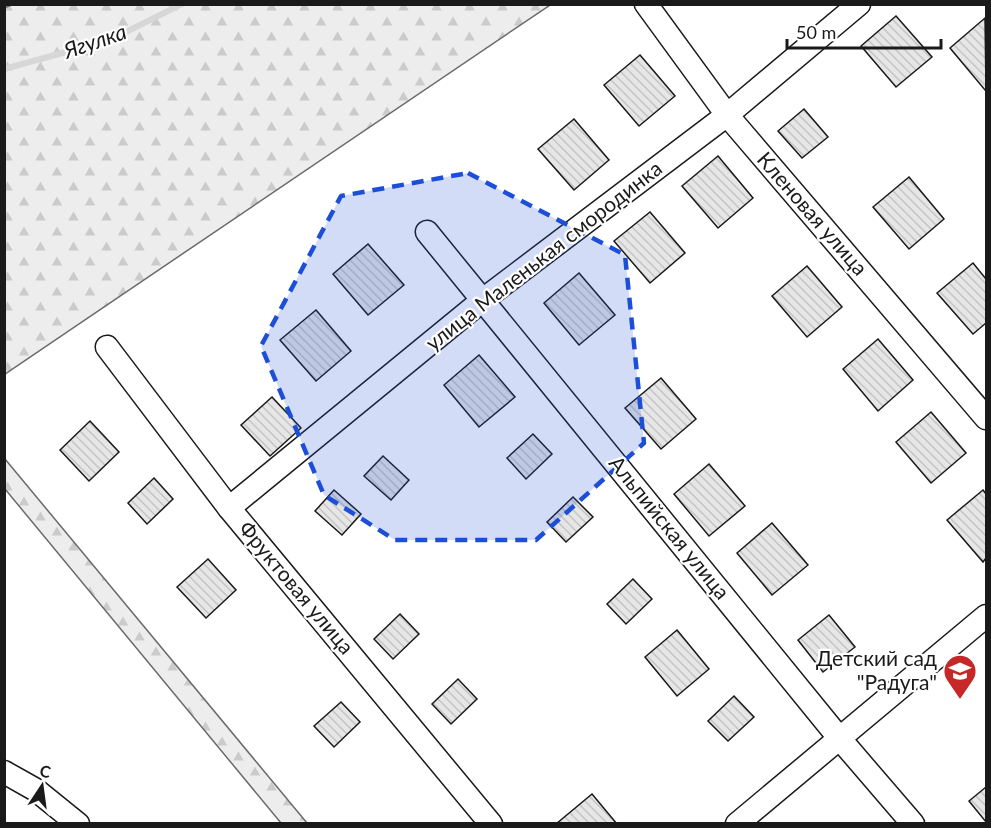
<svg xmlns="http://www.w3.org/2000/svg" width="991" height="828" font-family="Lato,sans-serif">
  <style>
    .forest { fill: url(#forest-firs); stroke: #6a6a6a; stroke-width: 1.5 }
    .lines { fill: none; stroke-linecap: round; stroke-linejoin: round }
    .stream { stroke: #d7d7d7; stroke-width: 6 }
    .building { fill: url(#building-back-hatch); stroke: #1a1a1a; stroke-width: 1.5 }
    .minor-casing { stroke: #1a1a1a; stroke-width: 25 }
    .minor { stroke: #fff; stroke-width: 22 }
    .marked { fill: #1d4ed8; fill-opacity: 0.2; stroke: #1d4ed8; stroke-width: 4.5; stroke-dasharray: 12 8; stroke-linejoin: round }
    .labels { text-anchor: middle; stroke-width: 4.5; stroke-linejoin: round; paint-order: stroke }
    .street-label { font-size: 21px; fill: #1a1a1a; stroke: #fff }
    .poi-label { font-size: 21px; fill: #1a1a1a; stroke: #fff; text-anchor: end }
    .water-label { font-size: 22px; font-style: italic; fill: #1a1a1a; stroke: #fff }
  </style>
  <defs>
    <pattern id="forest-firs" width="22" height="20" patternUnits="userSpaceOnUse" patternTransform="scale(1.5)"><rect width="22" height="20" fill="#ededed"/><path d="M5 1l3.5 6h-7zM16 11l3.5 6h-7z" fill="#cbcbcb"/></pattern>
    <pattern id="building-back-hatch" width="6" height="6" patternUnits="userSpaceOnUse" patternTransform="scale(1.5)"><rect width="6" height="6" fill="#e6e6e6"/><path d="M-1 5l2 2M0 0l6 6M5-1l2 2" fill="none" stroke="#c5c5c5"/></pattern>
  </defs>
  <rect width="100%" height="100%" fill="#fff"/>
  <g class="forest">
    <polygon points="14,4 550,4 550,5 5,374 4,8"/>
    <polygon points="5,459 307,823 281,823 5,489"/>
  </g>
  <g class="lines">
    <polyline class="stream" points="4,69 110,40 182,4"/>
  </g>
  <g class="building">
    <polygon points="896,16 932,57 896,87 861,46"/>
    <polygon points="985,18 986,89 985,90 950,48"/>
    <polygon points="640,55 675,96 639,126 604,85"/>
    <polygon points="804,109 828,137 802,158 778,131"/>
    <polygon points="574,119 609,160 574,190 538,149"/>
    <polygon points="718,156 753,198 718,228 682,186"/>
    <polygon points="909,177 944,219 909,249 873,207"/>
    <polygon points="650,212 685,253 650,283 614,241"/>
    <polygon points="368,244 404,285 368,315 333,274"/>
    <polygon points="973,263 986,279 986,323 973,334 937,293"/>
    <polygon points="807,266 842,307 807,337 772,296"/>
    <polygon points="579,273 615,315 579,345 544,303"/>
    <polygon points="316,310 351,351 316,381 280,340"/>
    <polygon points="878,339 913,380 878,411 843,369"/>
    <polygon points="479,355 515,397 479,427 444,385"/>
    <polygon points="661,378 696,419 661,449 625,408"/>
    <polygon points="272,397 301,428 270,456 241,425"/>
    <polygon points="931,412 966,453 931,483 896,442"/>
    <polygon points="90,421 119,452 89,481 60,450"/>
    <polygon points="533,434 552,454 526,479 507,458"/>
    <polygon points="383,456 409,480 391,500 364,476"/>
    <polygon points="709,464 745,506 709,536 674,494"/>
    <polygon points="154,478 173,499 147,524 128,503"/>
    <polygon points="334,490 361,514 342,535 315,511"/>
    <polygon points="983,490 986,494 986,558 983,562 947,520"/>
    <polygon points="573,497 593,517 566,542 547,522"/>
    <polygon points="772,523 808,565 772,595 737,553"/>
    <polygon points="208,559 236,590 206,618 177,587"/>
    <polygon points="633,579 652,599 626,624 607,604"/>
    <polygon points="400,614 419,634 393,659 374,639"/>
    <polygon points="829,615 855,647 823,672 798,640"/>
    <polygon points="677,630 709,669 677,696 645,657"/>
    <polygon points="458,679 477,699 451,724 432,704"/>
    <polygon points="734,696 754,717 728,741 708,721"/>
    <polygon points="341,702 360,722 334,747 314,726"/>
    <polygon points="986,787 986,822 969,801"/>
    <polygon points="592,794 617,824 556,824"/>
  </g>
  <g class="lines">
    <defs>
      <g id="minor">
        <polyline points="646,4 727,115 986,418"/>
        <polyline points="427,232 840,739 913,824"/>
        <polyline points="107,347 229,508 491,824"/>
        <polyline points="229,508 484,299 727,115 859,4"/>
        <polyline points="4,772 36,790 78,824"/>
        <polyline points="737,824 986,616"/>
      </g>
    </defs>
    <use href="#minor" class="minor-casing"/>
    <use href="#minor" class="minor"/>
  </g>
  <path class="marked" d="M 468,173 L 625,255 L 644,443 L 536,540 L 395,540 L 324,495 L 261,346 L 341,196 Z"/>
  <defs>
    <symbol id="school-pin" viewBox="-11 -11 22 30"><path d="M0 17L-7.5 6A9.5 9.5 0 1 1 7.5 6Z" fill="#c62828" stroke="#fff"/><path d="M0-5L7-2L0 1L-7-2ZM-4 1L0 2.5L4 1V4Q0 6-4 4Z" fill="#fff"/></symbol>
  </defs>
  <g fill-rule="evenodd">
    <use href="#school-pin" x="941" y="652" width="38" height="52"/>
  </g>
  <g class="labels">
    <g class="street-label">
      <text transform="translate(812 214) rotate(49)" y="7">Кленовая улица</text>
      <text transform="translate(544 256) rotate(-38)" y="7">улица Маленькая смородинка</text>
      <text transform="translate(669 528) rotate(51)" y="7">Альпийская улица</text>
      <text transform="translate(296 588) rotate(50)" y="7">Фруктовая улица</text>
    </g>
    <g class="poi-label">
      <text x="937" y="666">Детский сад<tspan x="937" dy="24">"Радуга"</tspan></text>
    </g>
    <g class="water-label">
      <text transform="translate(95 41) rotate(-19)" y="8">Ягулка</text>
    </g>
  </g>
  <rect width="991" height="828" fill="none" stroke="#1a1a1a" stroke-width="12"/>
  <g transform="translate(42 786) rotate(13)" stroke="#ffffff" stroke-width="4.5" paint-order="stroke">
  <path d="M0-4.5L10 22L0 15L-10 22Z" fill="#1a1a1a"/>
  <text y="-9" font-size="16" font-weight="bold" text-anchor="middle" fill="#1a1a1a">С</text>
  </g>
  <path d="M787 39v9h154v-9" fill="none" stroke="#1a1a1a" stroke-width="3"/>
  <text x="796" y="39" font-size="18" fill="#1a1a1a" stroke="#ffffff" stroke-width="4.5" paint-order="stroke">50 m</text>
</svg>
